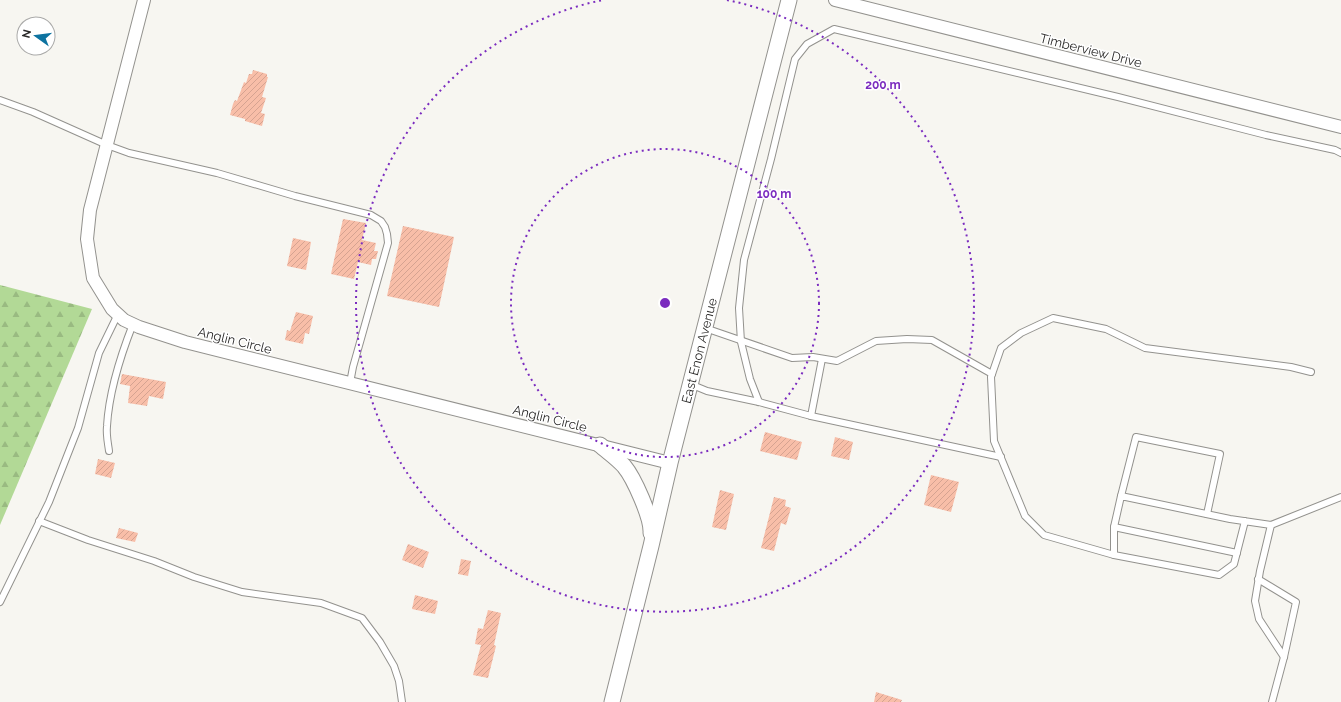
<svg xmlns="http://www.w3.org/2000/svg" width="1341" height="702" font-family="Raleway,sans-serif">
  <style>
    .forest { fill: url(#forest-firs) }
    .building { fill: url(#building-hatch) }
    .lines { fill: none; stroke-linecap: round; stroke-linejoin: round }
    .service-casing { stroke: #93928e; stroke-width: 8 }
    .minor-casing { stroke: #93928e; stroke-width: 14 }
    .tertiary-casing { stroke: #93928e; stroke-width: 17 }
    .service { stroke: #fff; stroke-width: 6 }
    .minor { stroke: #fff; stroke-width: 12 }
    .tertiary { stroke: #fff; stroke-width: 15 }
    .ring { fill: none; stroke: #7b2cbf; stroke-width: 2; stroke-dasharray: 2 4 }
    .labels { text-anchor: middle; stroke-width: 3; stroke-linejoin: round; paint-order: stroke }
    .street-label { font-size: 13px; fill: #2b2a29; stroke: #fff }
    .centre { fill: #7b2cbf; stroke: #fff; stroke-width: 2 }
    .ring-label { font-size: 12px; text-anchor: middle; font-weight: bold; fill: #7b2cbf; stroke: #fff; stroke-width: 3; stroke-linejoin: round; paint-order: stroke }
  </style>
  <defs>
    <pattern id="forest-firs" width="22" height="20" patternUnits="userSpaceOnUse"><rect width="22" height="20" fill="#b2d996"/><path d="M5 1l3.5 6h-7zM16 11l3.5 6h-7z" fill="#99ba81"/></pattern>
    <pattern id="building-hatch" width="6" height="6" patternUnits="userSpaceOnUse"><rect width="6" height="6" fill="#f8bea8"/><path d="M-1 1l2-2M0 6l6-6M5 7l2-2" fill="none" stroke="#d5a391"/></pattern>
  </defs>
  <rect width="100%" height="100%" fill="#f7f6f1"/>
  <polygon class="forest" points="0,285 92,309 0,525"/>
  <g class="building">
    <polygon points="253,70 267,74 267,77 268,77 262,97 266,98 261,113 265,114 262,126 245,121 245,119 230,115 233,104 235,100 237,101 244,82 246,83 249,74 252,74"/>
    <polygon points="343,219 366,223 362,240 376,243 374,251 378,251 376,259 372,259 371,265 358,262 354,279 331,274"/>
    <polygon points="403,226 454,237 439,307 387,296"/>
    <polygon points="293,238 311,242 306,270 287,266"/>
    <polygon points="296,312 313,316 309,334 305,333 303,344 285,340 287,330 290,331"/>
    <polygon points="122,374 166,382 163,399 149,396 147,406 128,403 130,386 120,384"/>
    <polygon points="765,432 802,442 797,460 760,451"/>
    <polygon points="835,437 853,442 849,460 831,456"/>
    <polygon points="98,459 115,463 111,478 95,474"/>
    <polygon points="931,475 959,482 951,512 924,505"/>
    <polygon points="720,490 734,494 726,530 712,527"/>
    <polygon points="774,497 786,500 785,506 791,508 786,525 781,523 774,551 761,548"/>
    <polygon points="119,528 138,533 135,542 116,538"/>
    <polygon points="408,544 429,552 423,568 402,560"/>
    <polygon points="461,559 471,561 468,576 458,574"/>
    <polygon points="415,595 438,601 435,614 412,609"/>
    <polygon points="488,610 501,613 494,645 496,646 488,678 473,675 481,645 475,644 478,628 483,629"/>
    <polygon points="876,692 902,700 901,702 874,702"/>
  </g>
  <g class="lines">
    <defs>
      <g id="service">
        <polyline points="0,100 33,112 107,145 129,153 217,173 295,196 371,215 381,221 385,227 387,234 388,243 353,367 350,383"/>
        <polyline points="705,328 792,358 813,357 837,361 876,341 907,339 932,340 992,374"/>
        <polyline points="690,384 707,391 759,402 811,416 822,359"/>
        <polyline points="759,402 750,379 741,342 739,308 744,260 771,159 795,59 807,44 834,29 1118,97 1266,135 1335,150 1341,153"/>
        <polyline points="811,416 1001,457"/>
        <path d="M 109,451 C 108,443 106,435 107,426 C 109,391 120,357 133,324"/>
        <polyline points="1121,496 1136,437 1220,454 1207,514"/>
        <polyline points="39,521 88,540 154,561 194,577 242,592 321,603 362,618 380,642 394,666 399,681 402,702"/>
        <polyline points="1245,521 1234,564 1219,575 1114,555 1114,527 1121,496 1230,519 1271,525 1341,497"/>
        <polyline points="1271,525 1260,571 1255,601 1259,619 1284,657"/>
        <polyline points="1114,527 1237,553"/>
        <polyline points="1114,555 1044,535 1025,516 994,441 991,377 1001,348 1021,333 1053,318 1106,329 1145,348 1291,367 1311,372"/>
        <polyline points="1258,579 1296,602 1284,657 1272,702"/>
        <polyline points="0,602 49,502 78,428 99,353 118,314"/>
      </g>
      <g id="minor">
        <polyline points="144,0 90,210 87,239 93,278 112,309 124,320 139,327 185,342 670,463"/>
        <polyline points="835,0 1341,127"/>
      </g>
      <g id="tertiary">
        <path d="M 600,445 C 608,452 617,458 624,466 C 634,478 652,518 651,533"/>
        <path id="s1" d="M 612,702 L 651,546 L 670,463 L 789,0"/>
      </g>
    </defs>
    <use href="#service" class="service-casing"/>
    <use href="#minor" class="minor-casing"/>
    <use href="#tertiary" class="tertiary-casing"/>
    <use href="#service" class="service"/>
    <use href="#minor" class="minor"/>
    <use href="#tertiary" class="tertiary"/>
  </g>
  <g class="ring">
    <circle cx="665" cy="303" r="154"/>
    <path d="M727 0A309 309 0 1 1 603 0"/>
  </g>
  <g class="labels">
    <g class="street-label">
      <text transform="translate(1091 50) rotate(14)" y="5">Timberview Drive</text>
      <text transform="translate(235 340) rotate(14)" y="5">Anglin Circle</text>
      <text dy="5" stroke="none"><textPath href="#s1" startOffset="362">East Enon Avenue</textPath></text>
      <text transform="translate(550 418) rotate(14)" y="5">Anglin Circle</text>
    </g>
  </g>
  <circle cx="665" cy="303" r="6" class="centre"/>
  <g class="ring-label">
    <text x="883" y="89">200 m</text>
    <text x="774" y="198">100 m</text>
  </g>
  <g transform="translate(36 36) rotate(284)"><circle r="19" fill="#ffffff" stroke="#aaaaa9"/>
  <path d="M0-3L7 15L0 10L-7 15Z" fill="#0d73a0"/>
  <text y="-6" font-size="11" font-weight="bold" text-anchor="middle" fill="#2b2a29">N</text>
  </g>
</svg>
